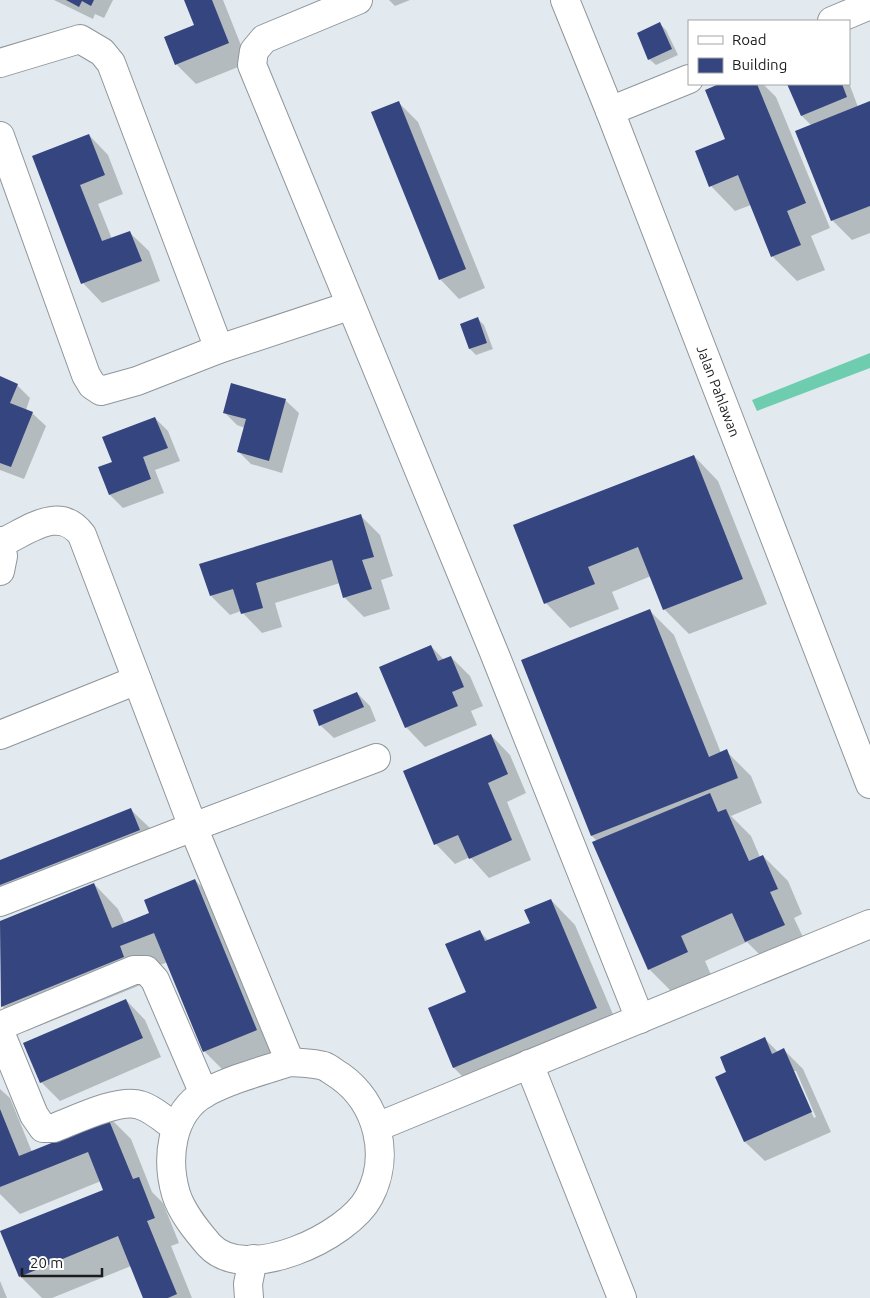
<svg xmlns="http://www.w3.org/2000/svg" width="870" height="1298" font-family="Ubuntu,sans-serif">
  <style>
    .water { fill: #6fcdaf }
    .shadow { fill: #0003; fill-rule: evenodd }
    .building { fill: #34457f }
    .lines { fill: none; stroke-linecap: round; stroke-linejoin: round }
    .minor-casing { stroke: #8f969b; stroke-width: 30 }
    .tertiary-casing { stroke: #8f969b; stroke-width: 30 }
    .minor { stroke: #fff; stroke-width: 28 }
    .tertiary { stroke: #fff; stroke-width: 28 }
    .labels { text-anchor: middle; stroke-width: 5; stroke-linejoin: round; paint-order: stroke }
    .street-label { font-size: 14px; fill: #1a1c1e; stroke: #fff }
  </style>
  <rect width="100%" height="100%" fill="#e2eaef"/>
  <polygon class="water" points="870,353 870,368 757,411 752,400"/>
  <g class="shadow">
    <polygon points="54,0 113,0 104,18 95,14 93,19"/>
    <polygon points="186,0 223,0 248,63 196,84 176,64 196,25"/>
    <polygon points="389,0 410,0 395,6"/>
    <polygon points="660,24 666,30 678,55 656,65 649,59"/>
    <polygon points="849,83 858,107 870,102 870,233 852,240 832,220 797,132 812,126 802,116 789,84"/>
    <polygon points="722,84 763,84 776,97 830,228 811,236 825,270 797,281 772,256 751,205 735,211 711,186 727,140 706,90"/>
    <polygon points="398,102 418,122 485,288 459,299 440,279"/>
    <polygon points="89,135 108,155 123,194 98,204 112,239 129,232 149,251 160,281 102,303 83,283 33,157"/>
    <polygon points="478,319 484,325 493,349 476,355 470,349 461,324"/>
    <polygon points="0,378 17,385 30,398 26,410 32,413 46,426 24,479 0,470"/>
    <polygon points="285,400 299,413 282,473 251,464 238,451 245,428 237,425 224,412"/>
    <polygon points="155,418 168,431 180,461 155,470 164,493 123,508 110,495 100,468 114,463"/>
    <polygon points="694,456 718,481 767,604 689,634 664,609 651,576 612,592 619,609 570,628 546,603"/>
    <polygon points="360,515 380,535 393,576 381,580 390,609 364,617 344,597 340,583 275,603 282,627 262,633 241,611 230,615 211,596"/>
    <polygon points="649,610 674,635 721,753 726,751 751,776 762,803 731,816 751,836 760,857 763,856 788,881 802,914 794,918 809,950 771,966 747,942 705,961 712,977 674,994 649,969 597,841 592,836 523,660"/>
    <polygon points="431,646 444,660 451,657 470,676 483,706 471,711 477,725 425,747 406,727"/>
    <polygon points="357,693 370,706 376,721 334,738 320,725"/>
    <polygon points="491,735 510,755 526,793 507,802 531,860 489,878 470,857 455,864 436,844"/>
    <polygon points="131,810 151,829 0,911 0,861"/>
    <polygon points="195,880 220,905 281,1055 229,1076 204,1051 168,962 144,971 148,982 27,1031 2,1006 0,922 94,884 118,909 125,924 151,914"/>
    <polygon points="551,900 575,925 621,1033 479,1093 454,1068 479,931 489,941 531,923"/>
    <polygon points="126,1000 145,1020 161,1057 60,1101 41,1082"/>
    <path d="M 765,1039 L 778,1052 L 784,1050 L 803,1069 L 831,1132 L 765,1161 L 745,1142 L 717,1078 L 728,1073 ZM 793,1071 L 796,1071 L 816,1117 L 814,1118 Z"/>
    <polygon points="0,1089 10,1098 32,1152 80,1133 106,1114 131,1139 152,1192 163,1203 179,1243 171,1246 192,1298 144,1298 131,1266 52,1298 42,1298 20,1276 105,1191 101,1181 20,1214 0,1194"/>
    <polygon points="0,1281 7,1298 0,1298"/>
  </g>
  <g class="building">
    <polygon points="66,0 94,0 91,6 82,1 79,7"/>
    <polygon points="184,0 212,0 229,43 175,65 164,37 194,25"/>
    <polygon points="660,22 672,49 648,60 637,33"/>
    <polygon points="719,84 757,84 806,203 787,211 801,245 771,257 738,175 709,187 695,151 725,139 705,90"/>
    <polygon points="787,84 842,84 847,97 801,116"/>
    <polygon points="399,101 466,269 439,280 371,112"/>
    <polygon points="870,101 870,206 831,221 795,131"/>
    <polygon points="89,134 105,175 80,185 102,241 130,231 142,261 81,284 32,156"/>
    <polygon points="478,317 487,343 469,349 460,324"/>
    <polygon points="0,376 18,384 10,403 33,412 11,467 0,463"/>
    <polygon points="231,383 286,399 269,461 237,452 246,419 223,413"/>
    <polygon points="155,417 168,448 143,457 151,479 109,495 98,467 112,462 102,437"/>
    <polygon points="694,455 743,579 663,610 638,547 588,567 595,584 544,604 513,525"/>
    <polygon points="361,514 374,557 362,560 372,589 343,598 332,560 256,583 263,608 241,614 233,589 210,596 199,564"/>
    <polygon points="650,609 709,757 727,749 738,778 591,836 521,660"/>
    <polygon points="431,645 438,661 451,656 464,687 452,692 458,706 405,728 379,667"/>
    <polygon points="357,692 364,707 319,726 313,710"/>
    <polygon points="491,734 508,774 488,783 512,840 469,859 458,835 434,845 403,771"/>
    <polygon points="710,793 718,812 726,809 749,861 763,855 778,889 770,892 785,925 745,942 732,913 681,936 688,952 648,970 592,842"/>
    <polygon points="131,808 140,830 0,885 0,860"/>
    <polygon points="195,879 257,1030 203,1052 154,933 120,946 124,957 1,1007 0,921 94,883 112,928 149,913 144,900"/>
    <polygon points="551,899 597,1008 453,1068 428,1008 466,992 445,944 480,930 485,941 530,923 524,910"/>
    <polygon points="126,999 143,1038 40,1083 23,1043"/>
    <polygon points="765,1037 772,1054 784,1048 812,1112 744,1142 715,1077 726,1072 720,1057"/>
    <polygon points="0,1109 19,1156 79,1132 106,1113 133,1179 139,1177 155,1218 147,1221 177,1294 168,1298 143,1298 118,1236 19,1277 0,1231 103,1190 88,1152 0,1187"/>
  </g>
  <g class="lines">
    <defs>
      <g id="minor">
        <polyline points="358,0 264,39 254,51 252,65 493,650 640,1019"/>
        <polyline points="832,21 870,5"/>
        <polyline points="0,63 80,39 102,52 111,63 219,349"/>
        <polyline points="610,111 689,79"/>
        <polyline points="0,136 86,375 92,385 101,391 137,381 219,349 349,306"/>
        <polyline points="0,541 3,556 0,571"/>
        <polyline points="0,735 137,680"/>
        <path d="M 0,902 L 193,827 L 82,535 C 59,504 28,531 1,543"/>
        <polyline points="0,1026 134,970 146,970 155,980 204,1094"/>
        <path d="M 0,1032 L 34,1115 L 43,1128 L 54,1128 C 75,1120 119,1098 140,1105 C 153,1109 165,1120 176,1128"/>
        <path d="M 290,1062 C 301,1063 314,1063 324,1066 C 329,1068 335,1073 340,1076 C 378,1103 391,1156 369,1197 C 348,1237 245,1285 209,1245 C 197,1231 182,1213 176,1194 C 166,1160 170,1113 205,1093 C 231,1079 262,1071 290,1062 Z"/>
        <polyline points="290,1062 193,827 376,758"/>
        <polyline points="529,1064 622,1298"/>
        <polyline points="377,1127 870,924"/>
        <polyline points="249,1298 248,1284 253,1259"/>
      </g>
      <g id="tertiary">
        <path id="s1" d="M 565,0 L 610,111 L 870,784"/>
      </g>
    </defs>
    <use href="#minor" class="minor-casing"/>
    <use href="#tertiary" class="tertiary-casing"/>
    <use href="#minor" class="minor"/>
    <use href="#tertiary" class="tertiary"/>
  </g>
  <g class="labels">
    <g class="street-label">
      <text dy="5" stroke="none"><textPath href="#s1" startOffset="420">Jalan Pahlawan</textPath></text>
    </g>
  </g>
  <rect x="688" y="20" width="162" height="65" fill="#ffffff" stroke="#a3a4a5"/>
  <rect x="698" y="36" width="25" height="8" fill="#ffffff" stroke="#a3a4a5"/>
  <text x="732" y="45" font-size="15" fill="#1a1c1e">Road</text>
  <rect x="698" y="58" width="25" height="15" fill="#34457f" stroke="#a3a4a5"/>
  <text x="732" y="70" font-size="15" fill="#1a1c1e">Building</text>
  <path d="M22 1268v8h80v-8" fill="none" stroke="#1a1c1e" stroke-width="2.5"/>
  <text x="30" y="1268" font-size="15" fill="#1a1c1e" stroke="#ffffff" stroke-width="4" paint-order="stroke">20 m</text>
</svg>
